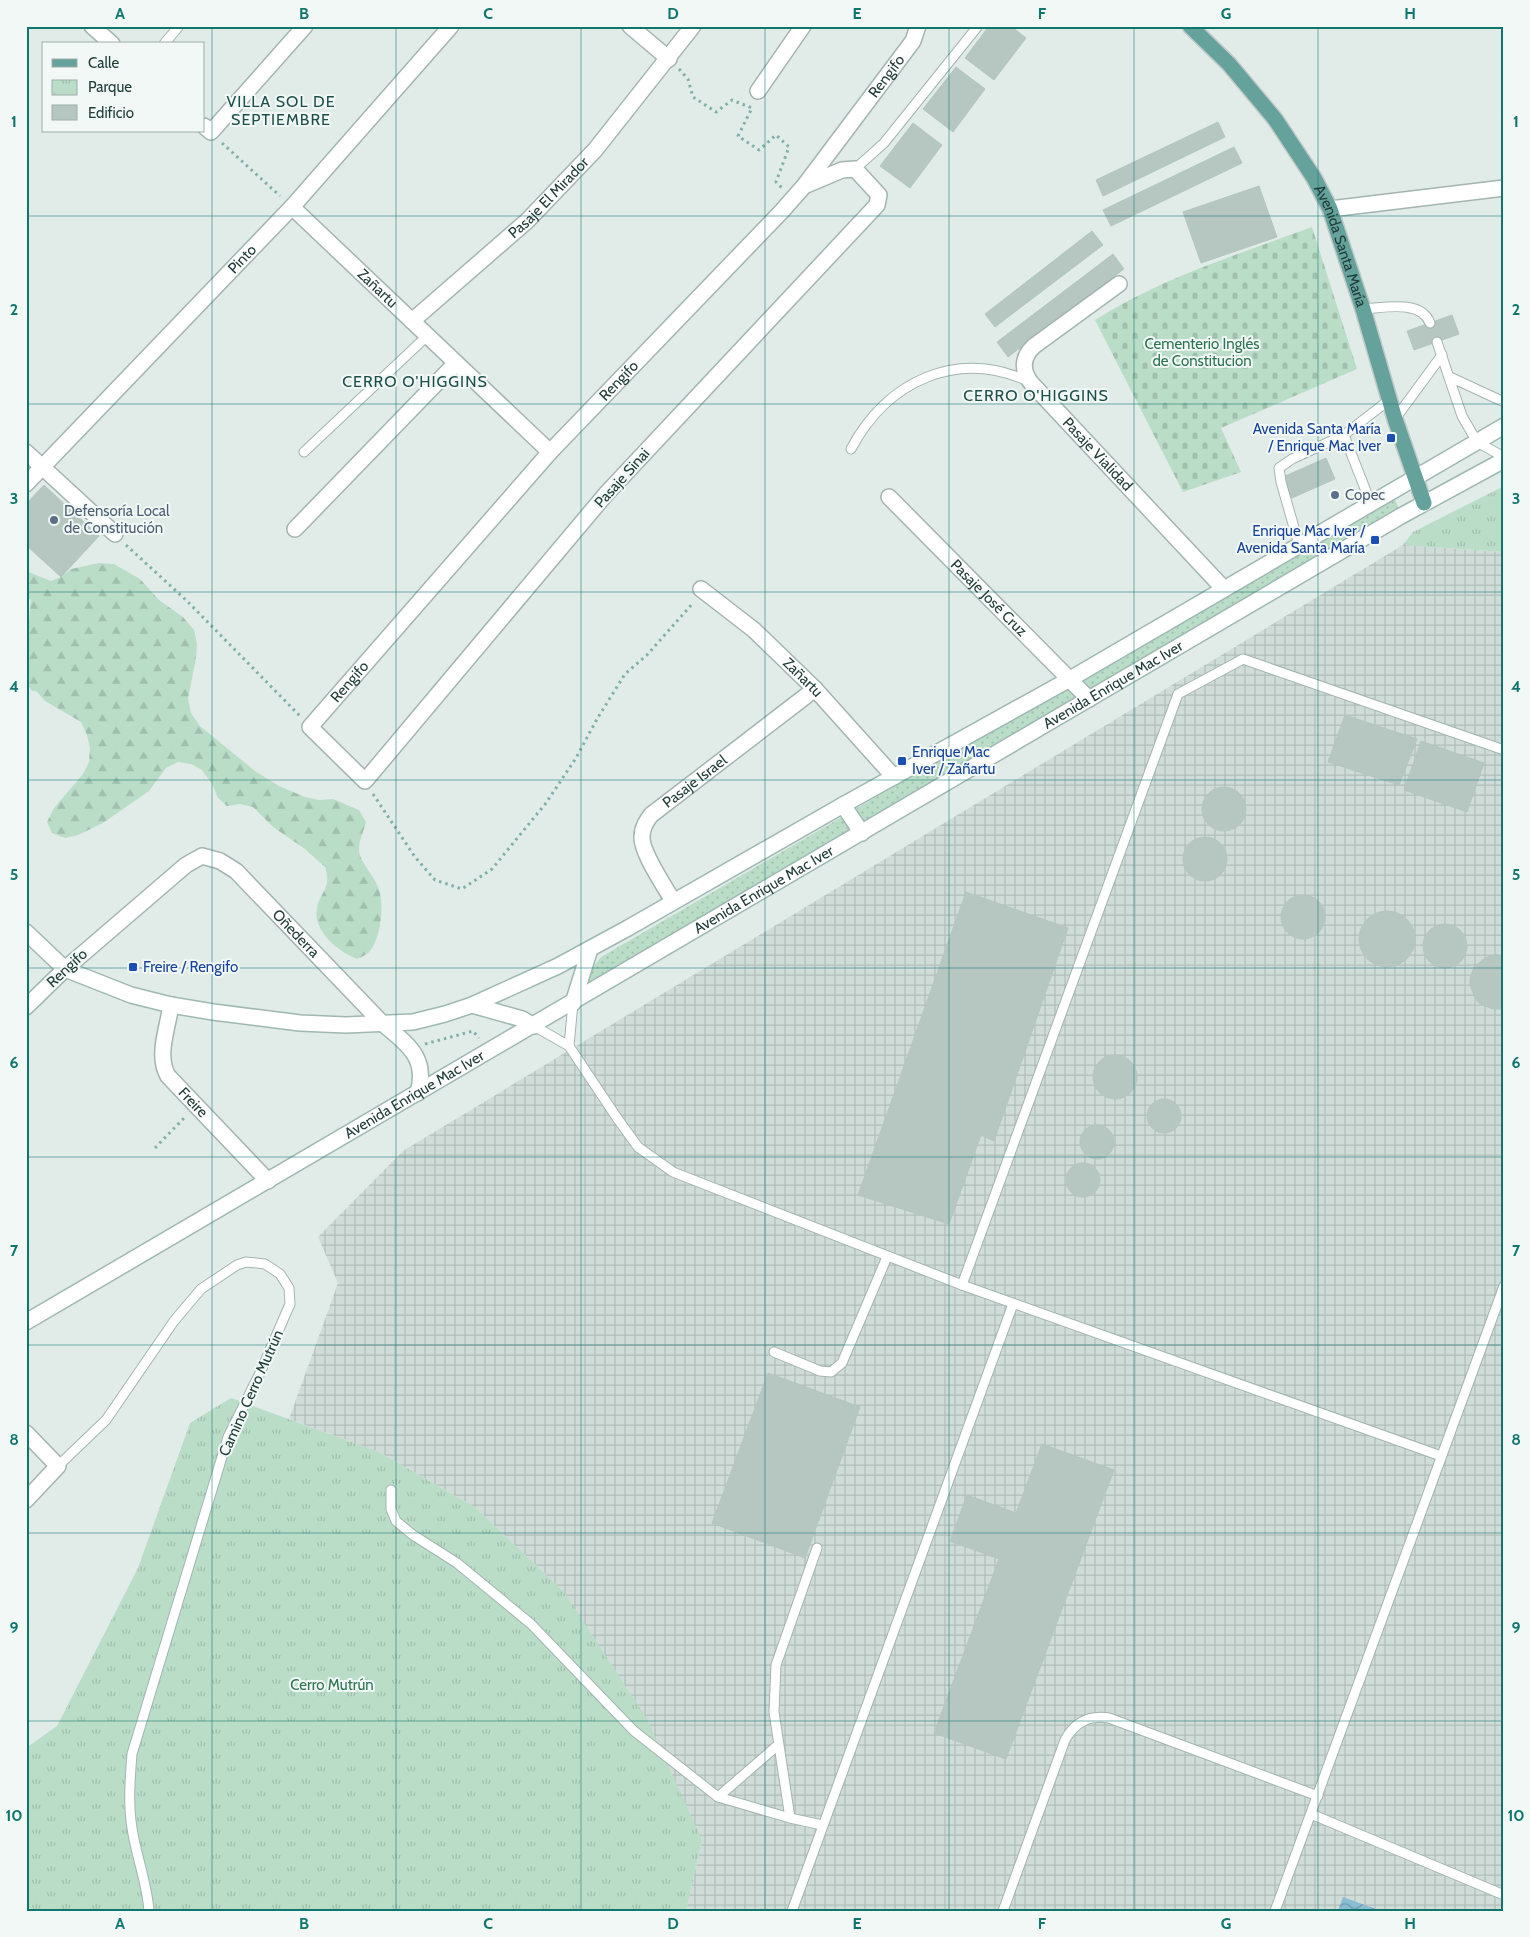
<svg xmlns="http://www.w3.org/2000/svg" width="1530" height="1937" font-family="Cabin,sans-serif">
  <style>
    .industrial { fill: url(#industrial-grid) }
    .grass { fill: url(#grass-dots) }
    .forest { fill: url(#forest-firs) }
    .cemetery { fill: url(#cemetery-stones) }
    .park { fill: url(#park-tufts) }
    .water { fill: url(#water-waves) }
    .building { fill: #b6c7c2; stroke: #b4c6c1 }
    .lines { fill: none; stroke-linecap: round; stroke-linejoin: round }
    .lane-casing { stroke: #a4b4b1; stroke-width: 11 }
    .street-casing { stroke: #a4b4b1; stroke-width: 18 }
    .secondary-casing { stroke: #9fb8b2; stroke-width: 18 }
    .primary-casing { stroke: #c1c9c8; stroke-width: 18 }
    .path { stroke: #81b0a8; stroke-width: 3; stroke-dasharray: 2.5 4; stroke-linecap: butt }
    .lane { stroke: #fff; stroke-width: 9 }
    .street { stroke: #fff; stroke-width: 15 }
    .secondary { stroke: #fff; stroke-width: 15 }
    .primary { stroke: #65a29b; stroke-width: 15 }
    .grid { fill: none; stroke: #0f766e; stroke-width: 1; stroke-opacity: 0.55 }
    .transit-dot { fill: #1a4fb4; stroke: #f2f8f6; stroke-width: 2 }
    .service-dot { fill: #5c6f8a; stroke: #f2f8f6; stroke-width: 2 }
    .labels { text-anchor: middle; stroke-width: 4; stroke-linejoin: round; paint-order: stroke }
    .street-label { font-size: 15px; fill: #213d39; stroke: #f2f8f6 }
    .park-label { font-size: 15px; fill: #2b7451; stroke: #f2f8f6 }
    .transit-label { font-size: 15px; fill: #164399; stroke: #f2f8f6; text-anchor: end }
    .service-label { font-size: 15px; fill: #4e5e75; stroke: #f2f8f6; text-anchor: start }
    .neighbourhood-label { font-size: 16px; letter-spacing: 1px; fill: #1d4f4a; stroke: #f2f8f6 }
    .neatline { fill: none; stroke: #0f766e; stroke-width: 2 }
    .grid-label { font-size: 16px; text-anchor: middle; font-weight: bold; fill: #0f766e }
  </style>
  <defs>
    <pattern id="industrial-grid" width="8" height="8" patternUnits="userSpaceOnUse" patternTransform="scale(1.25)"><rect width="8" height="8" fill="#cfdcd8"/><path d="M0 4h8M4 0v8" fill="none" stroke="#b1beba"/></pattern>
    <pattern id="grass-dots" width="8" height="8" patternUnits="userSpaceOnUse" patternTransform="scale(1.25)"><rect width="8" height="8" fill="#baddc8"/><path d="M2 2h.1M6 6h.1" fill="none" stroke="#a0bfad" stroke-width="1.8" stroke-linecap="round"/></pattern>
    <pattern id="forest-firs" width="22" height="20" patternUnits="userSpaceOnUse" patternTransform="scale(1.25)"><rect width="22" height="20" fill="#baddc8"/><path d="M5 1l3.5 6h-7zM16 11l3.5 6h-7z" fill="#a0bfad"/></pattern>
    <pattern id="cemetery-stones" width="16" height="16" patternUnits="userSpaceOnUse" patternTransform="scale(1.25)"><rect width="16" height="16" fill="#baddc8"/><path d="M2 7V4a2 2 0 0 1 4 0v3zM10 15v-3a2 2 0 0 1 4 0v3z" fill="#a0bfad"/></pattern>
    <pattern id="park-tufts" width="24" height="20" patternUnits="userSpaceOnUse" patternTransform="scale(1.25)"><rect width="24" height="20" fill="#baddc8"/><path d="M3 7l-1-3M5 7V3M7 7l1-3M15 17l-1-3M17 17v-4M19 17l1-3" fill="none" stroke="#a0bfad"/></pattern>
    <pattern id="water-waves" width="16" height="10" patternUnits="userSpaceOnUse" patternTransform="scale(1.25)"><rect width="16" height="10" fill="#88bdd2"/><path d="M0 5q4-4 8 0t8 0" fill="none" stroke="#6f9bab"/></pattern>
  </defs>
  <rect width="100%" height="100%" fill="#e1ece9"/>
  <polygon class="industrial" points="1403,545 1504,552 1504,1911 686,1911 702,1840 564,1592 476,1508 379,1452 289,1419 338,1283 318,1237 403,1151"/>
  <polygon class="grass" points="1394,496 1400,513 584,987 586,976 601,957"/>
  <path class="forest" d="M 99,563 L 114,564 L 140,579 L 159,600 L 183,617 L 194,630 L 197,644 L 196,658 L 188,699 L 191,713 L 200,726 L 255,771 L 279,786 L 305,797 L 319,800 L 333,799 L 359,810 L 366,822 C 364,830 359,841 359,849 C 359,862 374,875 378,887 C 385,903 381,937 370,951 C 367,955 361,957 357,959 C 338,952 312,930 317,908 C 318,899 325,892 327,883 C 328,878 326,872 326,868 L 305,849 L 273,827 L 253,807 L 240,804 L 227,806 L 218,798 L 212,784 L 202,770 L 191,764 L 178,762 L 166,768 L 149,791 L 103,823 L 78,835 L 65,838 L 52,833 L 47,822 L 54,808 L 83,774 L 89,762 L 90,748 L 87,735 L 81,722 L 45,701 L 36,691 L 32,691 L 26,683 L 26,628 L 29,621 L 31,600 L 26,596 L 26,571 L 51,581 L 61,577 L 71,569 Z"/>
  <path class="cemetery" d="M 1312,227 L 1357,369 L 1221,428 L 1241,472 L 1183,492 L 1095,320 C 1161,278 1239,254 1312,227 Z"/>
  <g class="park">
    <polygon points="1504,486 1504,552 1403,545 1413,532"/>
    <polygon points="231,1398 379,1452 476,1508 564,1592 647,1719 702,1840 686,1911 26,1911 26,1748 57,1726 138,1568 190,1423"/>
  </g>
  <polygon class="water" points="1343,1897 1381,1911 1338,1911"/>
  <g class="building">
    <polygon points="989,26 1011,26 1026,38 994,80 965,58"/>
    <polygon points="956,67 985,89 953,132 923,109"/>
    <polygon points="1218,122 1225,137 1103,196 1096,180"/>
    <polygon points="913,123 942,145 910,188 880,166"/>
    <polygon points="1234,147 1242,163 1111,226 1103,210"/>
    <polygon points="1259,186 1277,237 1201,263 1183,212"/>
    <polygon points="1092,231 1103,245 995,327 985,314"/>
    <polygon points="1113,254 1124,269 1008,357 997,342"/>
    <polygon points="1452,315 1459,334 1414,350 1407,331"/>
    <polygon points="1326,458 1335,479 1292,498 1283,477"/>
    <polygon points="44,485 99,536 61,577 26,545 26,504"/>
    <polygon points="1345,715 1417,739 1399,785 1328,762"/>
    <polygon points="1421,741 1484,763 1467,812 1404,790"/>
    <circle cx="1224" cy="809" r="22"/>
    <circle cx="1205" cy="859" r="22"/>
    <polygon points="966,892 1068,928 994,1141 981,1135 949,1224 858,1195"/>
    <circle cx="1303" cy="917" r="22"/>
    <circle cx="1387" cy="939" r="28"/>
    <circle cx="1445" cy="946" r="22"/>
    <polygon points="1492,955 1504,955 1504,1009 1492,1009 1479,1003 1475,998 1470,985 1470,978 1474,967 1485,958"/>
    <circle cx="1115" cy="1077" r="22"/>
    <circle cx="1164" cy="1116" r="17"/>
    <circle cx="1097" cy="1142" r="17"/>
    <circle cx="1083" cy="1180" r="17"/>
    <polygon points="768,1373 860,1407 805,1558 712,1523"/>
    <polygon points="1042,1444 1114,1470 1006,1759 934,1733 999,1559 950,1541 967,1495 1016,1513"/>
  </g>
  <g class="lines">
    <defs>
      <g id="lane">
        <polyline points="164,44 179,26"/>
        <polyline points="855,169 884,143 978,26"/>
        <path d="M 1363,309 C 1383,308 1421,299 1430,323"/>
        <polyline points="1437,342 1462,416 1477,442 1504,457"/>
        <polyline points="1450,377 1504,402"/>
        <polyline points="1395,419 1442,355"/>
        <polyline points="1344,435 1371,504"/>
        <path d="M 851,449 C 887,381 957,348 1030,382"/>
        <polyline points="304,452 427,336"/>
        <polyline points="1299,545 1281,482 1279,468 1292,459 1344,435 1389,400"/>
        <polyline points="534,1026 569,1046 617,1118 638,1147 673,1172 962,1285 1441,1456"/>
        <polyline points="569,1046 573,1003"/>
        <polyline points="962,1285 1178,694 1243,659 1504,750"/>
        <polyline points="774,1352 820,1371 831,1372 842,1363 887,1257"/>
        <path d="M 58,1466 L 106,1420 L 174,1321 L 201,1289 L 237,1265 L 246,1262 L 265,1264 L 280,1274 L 289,1288 L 290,1304 L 260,1373 L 228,1437 L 132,1754 C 130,1779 128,1803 132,1828 C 136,1856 147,1882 149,1911"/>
        <polyline points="391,1490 391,1509 396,1521 413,1535 457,1563 531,1624 634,1731 718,1797 790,1818 822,1825"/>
        <polyline points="718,1797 778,1745"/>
        <polyline points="1311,1814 1504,1895"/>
        <polyline points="790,1818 774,1712 776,1665 817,1548"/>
        <polyline points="792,1911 1013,1304"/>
        <path d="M 1003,1911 L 1065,1740 C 1075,1722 1089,1715 1109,1718 L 1318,1796"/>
        <polyline points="1275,1911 1504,1286"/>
      </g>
      <g id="street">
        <polyline points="92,26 112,44"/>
        <polyline points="630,26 669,59"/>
        <polyline points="758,91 803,26"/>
        <polyline points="204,126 211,132 305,26"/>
        <path id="s1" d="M 804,186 L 842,170 L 855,169 L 879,195 L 877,205 L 606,494 L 365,781 L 310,727 L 550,452 L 782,211 L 804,186 L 913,41 L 918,26"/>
        <path id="s2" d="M 292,207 L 550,452"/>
        <polyline points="1330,209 1504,188"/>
        <path id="s3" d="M 1119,284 L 1034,346 C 1022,357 1021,371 1032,384 L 1224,589"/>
        <path id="s4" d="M 412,321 L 527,221 L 595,150 L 693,26"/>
        <polyline points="26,452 115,534"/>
        <path id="s5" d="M 26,484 L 292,207 L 451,26"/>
        <path id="s6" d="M 889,497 L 1089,699"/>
        <polyline points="295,529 456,363"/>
        <path id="s7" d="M 701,589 L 754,630 L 815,689 L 894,777"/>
        <path id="s8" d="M 673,901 C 665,887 641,852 642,837 C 642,828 646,822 651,815 L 815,689"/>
        <path id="s9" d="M 65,969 L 186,865 L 202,856 L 220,861 L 236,871 L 382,1023"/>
        <path id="s10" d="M 171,1005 C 168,1027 156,1056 168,1076 L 268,1181"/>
        <polyline points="26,1433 58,1466 26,1500"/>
      </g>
      <g id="secondary">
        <polyline points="843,805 862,833"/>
        <polyline points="26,932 65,969 131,995 171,1005 213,1012 300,1023 346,1025 413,1022 445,1014 472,1005 558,966 628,928 843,805 1070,679 1504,426"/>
        <polyline points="573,1003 590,949"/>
        <polyline points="472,1005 522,1019 534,1026"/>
        <polyline points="26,1007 65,969"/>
        <path d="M 382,1023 C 407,1044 428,1057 418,1093"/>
        <path id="s11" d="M 26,1322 L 1401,516 L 1504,460"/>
      </g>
      <g id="primary">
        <path id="s12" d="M 1190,26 L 1229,64 L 1275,119 L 1314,178 L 1330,209 L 1363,309 L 1395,419 L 1424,503"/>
      </g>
    </defs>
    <use href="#lane" class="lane-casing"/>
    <use href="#street" class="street-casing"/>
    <use href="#secondary" class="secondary-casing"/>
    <use href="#primary" class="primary-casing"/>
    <g class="path">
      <polyline points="679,69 688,79 693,97 716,112 732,100 752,108 738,136 759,150 776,135 789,147 776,182 782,188"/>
      <polyline points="222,143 280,196"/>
      <polyline points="126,545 187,601 300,716"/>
      <polyline points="373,794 415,857 435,880 462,889 492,869 546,803 576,758 597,719 625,674 647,655 693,603"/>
      <polyline points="425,1044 473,1031 479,1038"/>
      <polyline points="155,1148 185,1117"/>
    </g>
    <use href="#lane" class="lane"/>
    <use href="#street" class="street"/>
    <use href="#secondary" class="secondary"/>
    <use href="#primary" class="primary"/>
  </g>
  <path class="grid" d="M 212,26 L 212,1911M 396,26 L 396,1911M 581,26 L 581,1911M 765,26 L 765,1911M 949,26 L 949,1911M 1134,26 L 1134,1911M 1318,26 L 1318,1911M 26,216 L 1504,216M 26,404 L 1504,404M 26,592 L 1504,592M 26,780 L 1504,780M 26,968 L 1504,968M 26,1157 L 1504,1157M 26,1345 L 1504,1345M 26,1533 L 1504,1533M 26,1721 L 1504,1721"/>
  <g class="transit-dot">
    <rect x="1386" y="433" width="10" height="10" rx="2.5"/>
    <rect x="1370" y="535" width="10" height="10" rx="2.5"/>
    <rect x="897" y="756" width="10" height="10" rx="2.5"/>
    <rect x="128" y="962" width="10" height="10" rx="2.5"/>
  </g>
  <g class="service-dot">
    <circle cx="1335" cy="495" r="5"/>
    <circle cx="54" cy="520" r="5"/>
  </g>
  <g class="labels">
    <g class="street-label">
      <text dy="5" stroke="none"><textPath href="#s1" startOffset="1818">Rengifo</textPath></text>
      <text dy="5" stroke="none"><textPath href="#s4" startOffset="184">Pasaje El Mirador</textPath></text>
      <text dy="5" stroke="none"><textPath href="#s12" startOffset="270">Avenida Santa María</textPath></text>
      <text dy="5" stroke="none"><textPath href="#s5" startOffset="312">Pinto</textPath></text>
      <text dy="5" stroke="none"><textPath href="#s2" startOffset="118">Zañartu</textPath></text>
      <text dy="5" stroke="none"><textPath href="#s1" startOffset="1412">Rengifo</textPath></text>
      <text dy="5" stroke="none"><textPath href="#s3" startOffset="244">Pasaje Vialidad</textPath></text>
      <text transform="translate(622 478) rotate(-48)" y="5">Pasaje Sinai</text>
      <text dy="5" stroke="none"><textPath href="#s6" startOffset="142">Pasaje José Cruz</textPath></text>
      <text dy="5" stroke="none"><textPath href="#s7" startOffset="135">Zañartu</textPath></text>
      <text dy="5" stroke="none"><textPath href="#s1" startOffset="1008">Rengifo</textPath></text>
      <text dy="5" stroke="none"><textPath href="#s11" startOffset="1260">Avenida Enrique Mac Iver</textPath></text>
      <text dy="5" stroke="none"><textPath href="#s8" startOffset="151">Pasaje Israel</textPath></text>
      <text dy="5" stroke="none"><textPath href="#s11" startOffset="855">Avenida Enrique Mac Iver</textPath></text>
      <text dy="5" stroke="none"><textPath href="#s9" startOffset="302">Oñederra</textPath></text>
      <text transform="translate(67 968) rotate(-43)" y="5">Rengifo</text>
      <text dy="5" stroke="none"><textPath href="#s11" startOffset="450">Avenida Enrique Mac Iver</textPath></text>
      <text dy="5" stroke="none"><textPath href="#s10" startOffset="109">Freire</textPath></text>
      <text transform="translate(251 1393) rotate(-66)" y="5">Camino Cerro Mutrún</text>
    </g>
    <g class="park-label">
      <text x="1202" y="349">Cementerio Inglés<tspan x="1202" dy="17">de Constitucion</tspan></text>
      <text x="332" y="1690">Cerro Mutrún</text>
    </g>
    <g class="transit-label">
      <text x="1381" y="434">Avenida Santa María<tspan x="1381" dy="17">/ Enrique Mac Iver</tspan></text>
      <text x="1365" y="536">Enrique Mac Iver /<tspan x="1365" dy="17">Avenida Santa María</tspan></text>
      <text x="912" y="757" text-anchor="start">Enrique Mac<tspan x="912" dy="17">Iver / Zañartu</tspan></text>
      <text x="143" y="972" text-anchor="start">Freire / Rengifo</text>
    </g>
    <g class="service-label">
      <text x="1345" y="500">Copec</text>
      <text x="64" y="516">Defensoría Local<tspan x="64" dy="17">de Constitución</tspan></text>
    </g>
    <g class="neighbourhood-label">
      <text x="281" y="107">VILLA SOL DE<tspan x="281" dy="18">SEPTIEMBRE</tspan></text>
      <text x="415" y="387">CERRO O'HIGGINS</text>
      <text x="1036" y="401">CERRO O'HIGGINS</text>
    </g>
  </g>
  <rect width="1530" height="1937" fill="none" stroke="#f2f8f6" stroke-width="55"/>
  <rect x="42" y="42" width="162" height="90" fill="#f2f8f6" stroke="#9eadaa"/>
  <rect x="52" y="59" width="25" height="8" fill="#65a29b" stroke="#9eadaa"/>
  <text x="88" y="68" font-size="15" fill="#213d39">Calle</text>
  <rect x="52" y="80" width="25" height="15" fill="url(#park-tufts)" stroke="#9eadaa"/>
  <text x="88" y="92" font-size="15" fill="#213d39">Parque</text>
  <rect x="52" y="105" width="25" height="15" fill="#b6c7c2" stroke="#9eadaa"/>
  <text x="88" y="118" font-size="15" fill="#213d39">Edificio</text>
  <rect x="28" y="28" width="1474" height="1882" class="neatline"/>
  <g class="grid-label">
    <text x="120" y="19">A</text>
    <text x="304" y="19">B</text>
    <text x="488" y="19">C</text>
    <text x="673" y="19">D</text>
    <text x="857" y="19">E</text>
    <text x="1042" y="19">F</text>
    <text x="1226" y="19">G</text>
    <text x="1410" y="19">H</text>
    <text x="14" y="127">1</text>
    <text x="1516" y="127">1</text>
    <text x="14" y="315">2</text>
    <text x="1516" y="315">2</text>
    <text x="14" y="504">3</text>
    <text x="1516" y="504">3</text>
    <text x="14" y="692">4</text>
    <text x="1516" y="692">4</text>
    <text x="14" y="880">5</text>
    <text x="1516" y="880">5</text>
    <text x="14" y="1068">6</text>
    <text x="1516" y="1068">6</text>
    <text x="14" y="1256">7</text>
    <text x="1516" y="1256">7</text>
    <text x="14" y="1445">8</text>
    <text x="1516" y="1445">8</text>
    <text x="14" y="1633">9</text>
    <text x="1516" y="1633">9</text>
    <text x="14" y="1821">10</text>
    <text x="1516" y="1821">10</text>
    <text x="120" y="1929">A</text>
    <text x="304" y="1929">B</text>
    <text x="488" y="1929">C</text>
    <text x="673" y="1929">D</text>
    <text x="857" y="1929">E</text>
    <text x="1042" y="1929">F</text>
    <text x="1226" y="1929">G</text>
    <text x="1410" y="1929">H</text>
  </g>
</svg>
